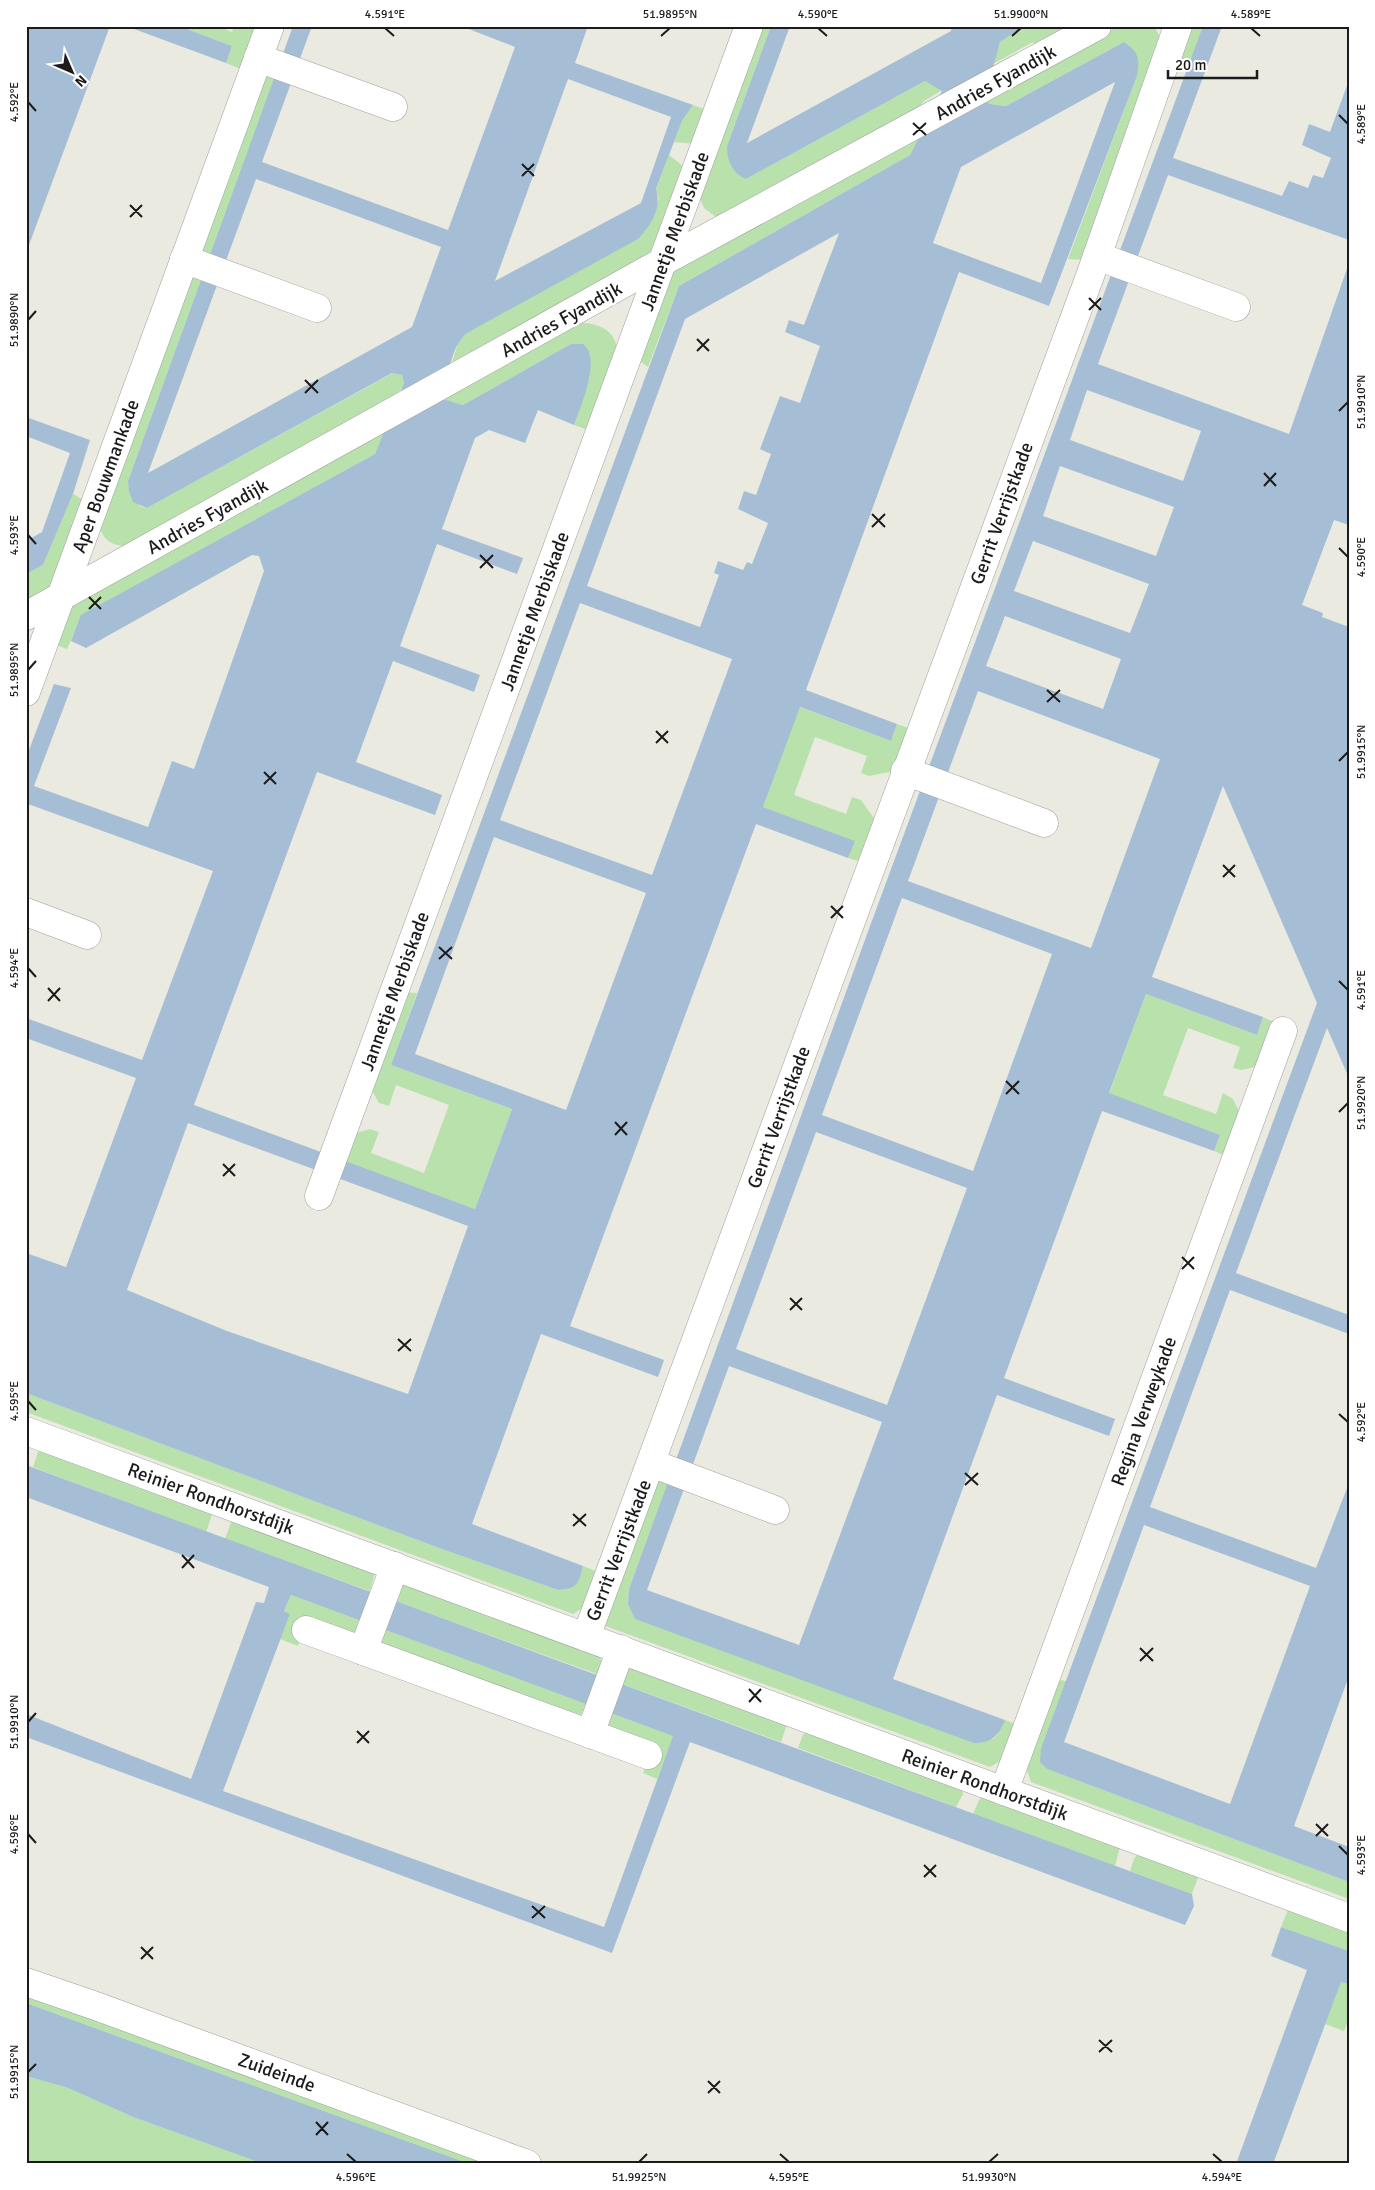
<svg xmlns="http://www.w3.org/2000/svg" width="1375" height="2190" font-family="Signika,sans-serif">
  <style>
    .grass { fill: #b8e1ac }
    .water { fill: #a6bed5; fill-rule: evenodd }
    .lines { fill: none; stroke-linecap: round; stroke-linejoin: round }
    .minor-casing { stroke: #9f9f9f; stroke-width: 29 }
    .tertiary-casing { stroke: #9f9f9f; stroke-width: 29 }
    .minor { stroke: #fff; stroke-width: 28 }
    .tertiary { stroke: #fff; stroke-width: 28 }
    .ticks { fill: none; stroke: #1b1b1b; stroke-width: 2 }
    .labels { text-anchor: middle; stroke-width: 5; stroke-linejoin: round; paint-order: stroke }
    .street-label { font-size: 19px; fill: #1b1b1b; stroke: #fff }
    .neatline { fill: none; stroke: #1b1b1b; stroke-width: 2 }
    .ticks-label { font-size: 12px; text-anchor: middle; fill: #1b1b1b }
  </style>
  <rect width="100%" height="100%" fill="#ebeae1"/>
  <g class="grass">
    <polygon points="179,26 217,26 232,32 234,26 251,26 257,40 246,71 226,63 232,46"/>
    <polygon points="758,26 771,26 727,146 732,168 746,179 925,81 942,90 924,101 914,113 716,217 704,208 699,196"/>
    <polygon points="1024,26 1078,26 1035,46 1033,42 993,64 1000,42"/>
    <polygon points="1114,26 1154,26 1161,39 1083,260 1068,259 1137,76 1124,42 1006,106 990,104 984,100"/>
    <polygon points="1188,26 1203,26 1190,64 1182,59 1179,53"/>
    <polygon points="264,69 277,72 209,258 198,252"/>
    <polygon points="693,105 709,111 697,144 674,142 682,121"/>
    <polygon points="921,133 910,155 679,286 648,367 641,362 638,353 667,274"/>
    <polygon points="669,155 688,170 656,259 511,338 480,347 452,362 458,343 466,333 638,238 659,199 656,190"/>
    <path d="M 190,272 L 203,274 L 128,481 L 140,506 L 147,508 L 393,373 L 402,375 C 411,389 384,404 374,412 L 127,546 C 113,546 104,541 100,528 Z"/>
    <path d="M 581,323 C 598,323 615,330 617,349 L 591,431 L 574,425 L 590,376 L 571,344 L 463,405 L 443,399 L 574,325 Z"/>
    <polygon points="386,428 375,454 82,615 67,649 54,644 68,603"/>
    <polygon points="73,494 82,499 86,506 53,588 26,605 26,574 43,565"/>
    <polygon points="799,707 891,741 897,724 911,729 895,771 869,776 861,773 867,756 815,737 794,795 846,814 852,797 861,800 876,821 861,862 848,858 854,841 763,807"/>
    <polygon points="403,992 417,993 391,1065 512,1109 475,1209 341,1160 350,1135 370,1129 379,1132 371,1153 424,1173 449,1105 396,1085 389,1106 379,1103 369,1085"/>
    <polygon points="1146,994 1257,1035 1263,1017 1276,1023 1255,1067 1241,1070 1233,1068 1240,1047 1188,1028 1163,1095 1216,1114 1223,1093 1233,1099 1239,1111 1226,1156 1214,1151 1220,1135 1109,1094"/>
    <path d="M 26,1393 L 439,1548 L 558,1590 C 578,1589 579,1583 583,1566 L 601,1573 L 584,1607 L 573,1614 L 26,1412 Z"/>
    <polygon points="46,1448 214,1509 206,1532 33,1467 38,1452"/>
    <polygon points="669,1480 629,1589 628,1604 993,1739 998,1734 1005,1720 1018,1725 1004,1759 990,1767 600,1624 653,1481"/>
    <polygon points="233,1517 373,1568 374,1576 370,1591 225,1539"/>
    <polygon points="411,1581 598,1651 601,1661 597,1674 395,1601 401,1586"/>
    <polygon points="291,1595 359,1620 355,1632 348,1635 307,1620 298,1646 280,1639 290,1614 284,1611"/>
    <polygon points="384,1629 586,1703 581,1715 574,1718 385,1649 380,1640"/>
    <polygon points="637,1665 788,1721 781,1742 622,1684 626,1671"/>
    <polygon points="1059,1680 1066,1681 1041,1748 1047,1769 1349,1882 1349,1899 1031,1782 1026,1767"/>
    <polygon points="611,1713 674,1736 657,1779 643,1773 652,1747 611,1732 607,1723"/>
    <polygon points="810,1729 960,1784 963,1794 956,1807 798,1748 803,1735"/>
    <polygon points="987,1794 1121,1843 1115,1866 973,1814 979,1800"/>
    <polygon points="1140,1851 1200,1872 1192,1894 1130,1871 1134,1859"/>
    <polygon points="1290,1905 1349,1927 1349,1951 1281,1927"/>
    <polygon points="1341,1981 1349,1984 1349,2018 1344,2031 1325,2024"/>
    <polygon points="26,1995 492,2164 470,2164 26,2003"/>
    <polygon points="26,2076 68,2088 133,2117 264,2164 26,2164"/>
  </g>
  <g class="water">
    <polygon points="26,26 110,26 26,253"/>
    <polygon points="126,26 179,26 232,46 226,63"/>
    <path d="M 293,26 L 312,26 L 262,162 L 448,230 L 515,47 L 461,26 L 588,26 L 575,63 L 693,105 L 682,121 L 656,189 C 662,209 651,225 638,239 L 467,333 C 450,347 448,378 443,399 L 463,405 L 571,344 L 583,344 C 602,358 581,405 574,425 L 538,410 L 525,443 L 489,430 L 475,438 L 442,529 L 523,558 L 517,574 L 437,544 L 400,646 L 480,675 L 474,692 L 393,661 L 356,762 L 442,795 L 435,815 L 317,772 L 194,1105 L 475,1209 L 512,1109 L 391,1065 L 679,286 L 910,155 L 942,91 L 925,81 L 746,179 C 732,173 727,161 727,146 L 771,26 L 790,26 L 747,143 L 951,31 L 952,26 L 1024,26 L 1000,42 L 984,100 L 990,104 L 1006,106 L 1124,42 C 1139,52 1140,59 1137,76 L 1049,306 L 959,272 L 806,690 L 897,724 L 891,741 L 800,707 L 763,807 L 855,841 L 848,858 L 756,824 L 570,1326 L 664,1360 L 658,1377 L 541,1334 L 472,1524 L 583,1566 C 579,1583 578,1589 558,1590 L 439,1548 L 26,1393 L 26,1253 L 66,1267 L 136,1078 L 26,1038 L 26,1018 L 142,1060 L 213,871 L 28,804 L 26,809 L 26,758 L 54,684 L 71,688 L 34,786 L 148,827 L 172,761 L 194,769 L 264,571 L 259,556 L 252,555 L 86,648 L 71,641 L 81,615 L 375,454 L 404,383 L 402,375 L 392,373 L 147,508 L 133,502 L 129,491 L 128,481 ZM 568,79 L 671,117 L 641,203 L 495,281 ZM 1115,82 L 1041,283 L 933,243 L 961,167 ZM 256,179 L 441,247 L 412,327 L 148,473 ZM 839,233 L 804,325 L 789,320 L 785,332 L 820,346 L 800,403 L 780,396 L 760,449 L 771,454 L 756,495 L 744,491 L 738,509 L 768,523 L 752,564 L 747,562 L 743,570 L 718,561 L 714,573 L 719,575 L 700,627 L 587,586 L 685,319 ZM 580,603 L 732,659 L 652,875 L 500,820 ZM 494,837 L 646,893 L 566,1110 L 415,1054 ZM 188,1123 L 468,1226 L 408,1394 L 227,1331 L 127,1290 Z"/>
    <path d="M 1203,26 L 1222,26 L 1173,158 L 1282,196 L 1289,181 L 1308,188 L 1313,175 L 1323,178 L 1331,158 L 1302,145 L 1309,124 L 1330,132 L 1349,80 L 1349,240 L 1168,175 L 1098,364 L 1289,434 L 1349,263 L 1349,525 L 1334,520 L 1302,605 L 1323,613 L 1322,617 L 1349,627 L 1349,1078 L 1327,1028 L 1236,1273 L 1349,1315 L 1349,1334 L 1230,1290 L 1150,1507 L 1316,1568 L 1349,1483 L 1349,1676 L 1294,1826 L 1349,1847 L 1349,1882 L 1047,1769 L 1040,1762 L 1041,1748 L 1317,1003 L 1223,786 L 1152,977 L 1263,1017 L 1257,1035 L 1146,994 L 1109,1093 L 1220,1135 L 1214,1151 L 1102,1111 L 1004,1378 L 1115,1419 L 1109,1436 L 997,1395 L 893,1679 L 1005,1720 C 999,1736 991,1743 974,1743 L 635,1619 L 628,1604 L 629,1589 L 870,926 ZM 1087,390 L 1201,431 L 1183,481 L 1070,440 ZM 1060,466 L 1174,507 L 1156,556 L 1043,516 ZM 1033,541 L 1149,584 L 1130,633 L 1014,591 ZM 1005,616 L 1121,659 L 1103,709 L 986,666 ZM 978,691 L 1160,759 L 1091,948 L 908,881 ZM 902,898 L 1052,954 L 973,1171 L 822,1115 ZM 816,1132 L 967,1188 L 887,1405 L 736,1349 ZM 729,1366 L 882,1422 L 799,1645 L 647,1590 ZM 1144,1525 L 1310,1586 L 1230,1804 L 1064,1742 Z"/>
    <polygon points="26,417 90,440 73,494 43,565 26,574 26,541 42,532 70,453 26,436"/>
    <path d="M 26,1465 L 1192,1894 L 1194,1906 L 1185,1925 L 690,1742 L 612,1953 L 26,1737 L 26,1714 L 191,1779 L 256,1602 L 264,1603 L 269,1587 L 26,1497 ZM 291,1595 L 673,1736 L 604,1927 L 223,1791 L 290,1614 L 284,1611 Z"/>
    <polygon points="1281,1927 1349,1951 1349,1984 1341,1982 1273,2164 1236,2164 1307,1970 1271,1956"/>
    <polygon points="26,2003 470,2164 264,2164 133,2117 68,2088 26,2076"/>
  </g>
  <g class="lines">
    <defs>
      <g id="minor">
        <polyline points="258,58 393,107"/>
        <polyline points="1097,256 1236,307"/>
        <polyline points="184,259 317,308"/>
        <polyline points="26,616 662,262 1097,26"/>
        <polyline points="26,692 270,26"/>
        <polyline points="905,771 1044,823"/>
        <polyline points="26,912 87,935"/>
        <polyline points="319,1196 749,26"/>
        <polyline points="26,1431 1349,1918"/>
        <polyline points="651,1463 775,1510"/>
        <polyline points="306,1630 648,1755"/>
        <polyline points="586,1637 1090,276 1178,26"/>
        <polyline points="363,1651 395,1566"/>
        <polyline points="590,1734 621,1649"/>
        <polyline points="1004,1791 1283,1031"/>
      </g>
      <polyline id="tertiary" points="26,1982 93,2005 527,2164"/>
    </defs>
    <use href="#minor" class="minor-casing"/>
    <use href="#tertiary" class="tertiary-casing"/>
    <use href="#minor" class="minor"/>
    <use href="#tertiary" class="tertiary"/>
  </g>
  <path class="ticks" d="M 385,28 L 394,36M 818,28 L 827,36M 1251,28 L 1260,36M 661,36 L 670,28M 1012,36 L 1021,28M 28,102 L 36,111M 1339,115 L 1348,124M 913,123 L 926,135M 913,135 L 926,123M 522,164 L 534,176M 522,176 L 534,164M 130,205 L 142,217M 130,217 L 142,205M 1089,298 L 1101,310M 1089,310 L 1101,298M 28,320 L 36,311M 697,339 L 709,351M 697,351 L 709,339M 305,380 L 318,393M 305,393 L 318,380M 1339,411 L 1348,402M 1264,473 L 1276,486M 1264,486 L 1276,473M 872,514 L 885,527M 872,527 L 885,514M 28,535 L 36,544M 1339,548 L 1348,557M 480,555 L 493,568M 480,568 L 493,555M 89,597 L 101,609M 89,609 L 101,597M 28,670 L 36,661M 1047,690 L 1060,702M 1047,702 L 1060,690M 656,731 L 668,743M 656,743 L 668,731M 1339,761 L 1348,752M 264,772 L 276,784M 264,784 L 276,772M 1223,865 L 1235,877M 1223,877 L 1235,865M 831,906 L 843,918M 831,918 L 843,906M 439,947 L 452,959M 439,959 L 452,947M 28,968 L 36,977M 1339,981 L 1348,990M 48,988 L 60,1001M 48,1001 L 60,988M 1006,1081 L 1019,1094M 1006,1094 L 1019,1081M 1339,1112 L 1348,1103M 615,1122 L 627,1135M 615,1135 L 627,1122M 223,1164 L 235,1176M 223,1176 L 235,1164M 1182,1257 L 1194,1269M 1182,1269 L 1194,1257M 790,1298 L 802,1310M 790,1310 L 802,1298M 398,1339 L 411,1351M 398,1351 L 411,1339M 28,1401 L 36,1410M 1339,1414 L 1348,1422M 965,1473 L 978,1485M 965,1485 L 978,1473M 573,1514 L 586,1526M 573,1526 L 586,1514M 182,1555 L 194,1568M 182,1568 L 194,1555M 1140,1648 L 1153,1661M 1140,1661 L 1153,1648M 749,1689 L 761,1702M 749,1702 L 761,1689M 28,1722 L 36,1713M 357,1731 L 369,1743M 357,1743 L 369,1731M 1316,1824 L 1328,1836M 28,1834 L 36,1843M 1316,1836 L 1328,1824M 1339,1846 L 1348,1855M 924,1865 L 936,1877M 924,1877 L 936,1865M 532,1906 L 545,1918M 532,1918 L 545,1906M 141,1947 L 153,1959M 141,1959 L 153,1947M 1099,2040 L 1112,2052M 1099,2052 L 1112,2040M 28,2072 L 36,2064M 708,2081 L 720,2093M 708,2093 L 720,2081M 316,2122 L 328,2135M 316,2135 L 328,2122M 347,2154 L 356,2162M 780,2154 L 789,2162M 1213,2154 L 1222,2162M 639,2162 L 647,2154M 989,2162 L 998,2154"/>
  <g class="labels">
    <g class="street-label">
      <text transform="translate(995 82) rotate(-29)" y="7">Andries Fyandijk</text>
      <text transform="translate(674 231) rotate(-70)" y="7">Jannetje Merbiskade</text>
      <text transform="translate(561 319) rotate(-29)" y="7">Andries Fyandijk</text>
      <text transform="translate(105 476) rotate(-70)" y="7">Aper Bouwmankade</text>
      <text transform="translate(1001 513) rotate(-70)" y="7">Gerrit Verrijstkade</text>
      <text transform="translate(207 516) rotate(-29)" y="7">Andries Fyandijk</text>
      <text transform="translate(534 611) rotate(-70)" y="7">Jannetje Merbiskade</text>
      <text transform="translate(394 991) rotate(-70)" y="7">Jannetje Merbiskade</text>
      <text transform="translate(778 1117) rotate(-70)" y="7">Gerrit Verrijstkade</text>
      <text transform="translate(1143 1411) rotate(-70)" y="7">Regina Verweykade</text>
      <text transform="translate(211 1498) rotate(20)" y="7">Reinier Rondhorstdijk</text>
      <text transform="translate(618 1550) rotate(-69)" y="7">Gerrit Verrijstkade</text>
      <text transform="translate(985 1784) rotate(20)" y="7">Reinier Rondhorstdijk</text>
      <text transform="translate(277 2072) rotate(20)" y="7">Zuideinde</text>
    </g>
  </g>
  <rect width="1375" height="2190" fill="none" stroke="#ffffff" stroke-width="55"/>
  <g transform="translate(72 72) rotate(135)" stroke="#ffffff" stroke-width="4" paint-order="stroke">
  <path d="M0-4L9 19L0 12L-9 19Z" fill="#1b1b1b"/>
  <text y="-8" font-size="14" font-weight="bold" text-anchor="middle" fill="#1b1b1b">N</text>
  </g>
  <path d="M1168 70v8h89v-8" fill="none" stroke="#1b1b1b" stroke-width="2.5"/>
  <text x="1175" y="70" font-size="15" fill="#1b1b1b" stroke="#ffffff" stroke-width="4" paint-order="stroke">20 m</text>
  <rect x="28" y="28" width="1320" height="2134" class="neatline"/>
  <g class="ticks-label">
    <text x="385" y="18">4.591°E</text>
    <text x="670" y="18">51.9895°N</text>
    <text x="818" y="18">4.590°E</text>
    <text x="1021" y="18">51.9900°N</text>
    <text x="1251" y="18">4.589°E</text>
    <text transform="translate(14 102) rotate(-90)" y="4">4.592°E</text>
    <text transform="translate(1361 124) rotate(-90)" y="4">4.589°E</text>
    <text transform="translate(14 320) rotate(-90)" y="4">51.9890°N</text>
    <text transform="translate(1361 402) rotate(-90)" y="4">51.9910°N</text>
    <text transform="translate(14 535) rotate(-90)" y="4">4.593°E</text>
    <text transform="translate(1361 557) rotate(-90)" y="4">4.590°E</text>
    <text transform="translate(14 670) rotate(-90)" y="4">51.9895°N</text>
    <text transform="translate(1361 752) rotate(-90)" y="4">51.9915°N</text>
    <text transform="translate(14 968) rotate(-90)" y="4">4.594°E</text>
    <text transform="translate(1361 990) rotate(-90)" y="4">4.591°E</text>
    <text transform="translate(1361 1103) rotate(-90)" y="4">51.9920°N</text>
    <text transform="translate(14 1401) rotate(-90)" y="4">4.595°E</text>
    <text transform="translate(1361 1422) rotate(-90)" y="4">4.592°E</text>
    <text transform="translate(14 1722) rotate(-90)" y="4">51.9910°N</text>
    <text transform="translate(14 1834) rotate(-90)" y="4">4.596°E</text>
    <text transform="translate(1361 1855) rotate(-90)" y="4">4.593°E</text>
    <text transform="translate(14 2072) rotate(-90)" y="4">51.9915°N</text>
    <text x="356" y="2181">4.596°E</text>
    <text x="639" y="2181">51.9925°N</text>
    <text x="789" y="2181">4.595°E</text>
    <text x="989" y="2181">51.9930°N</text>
    <text x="1222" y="2181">4.594°E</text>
  </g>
</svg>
